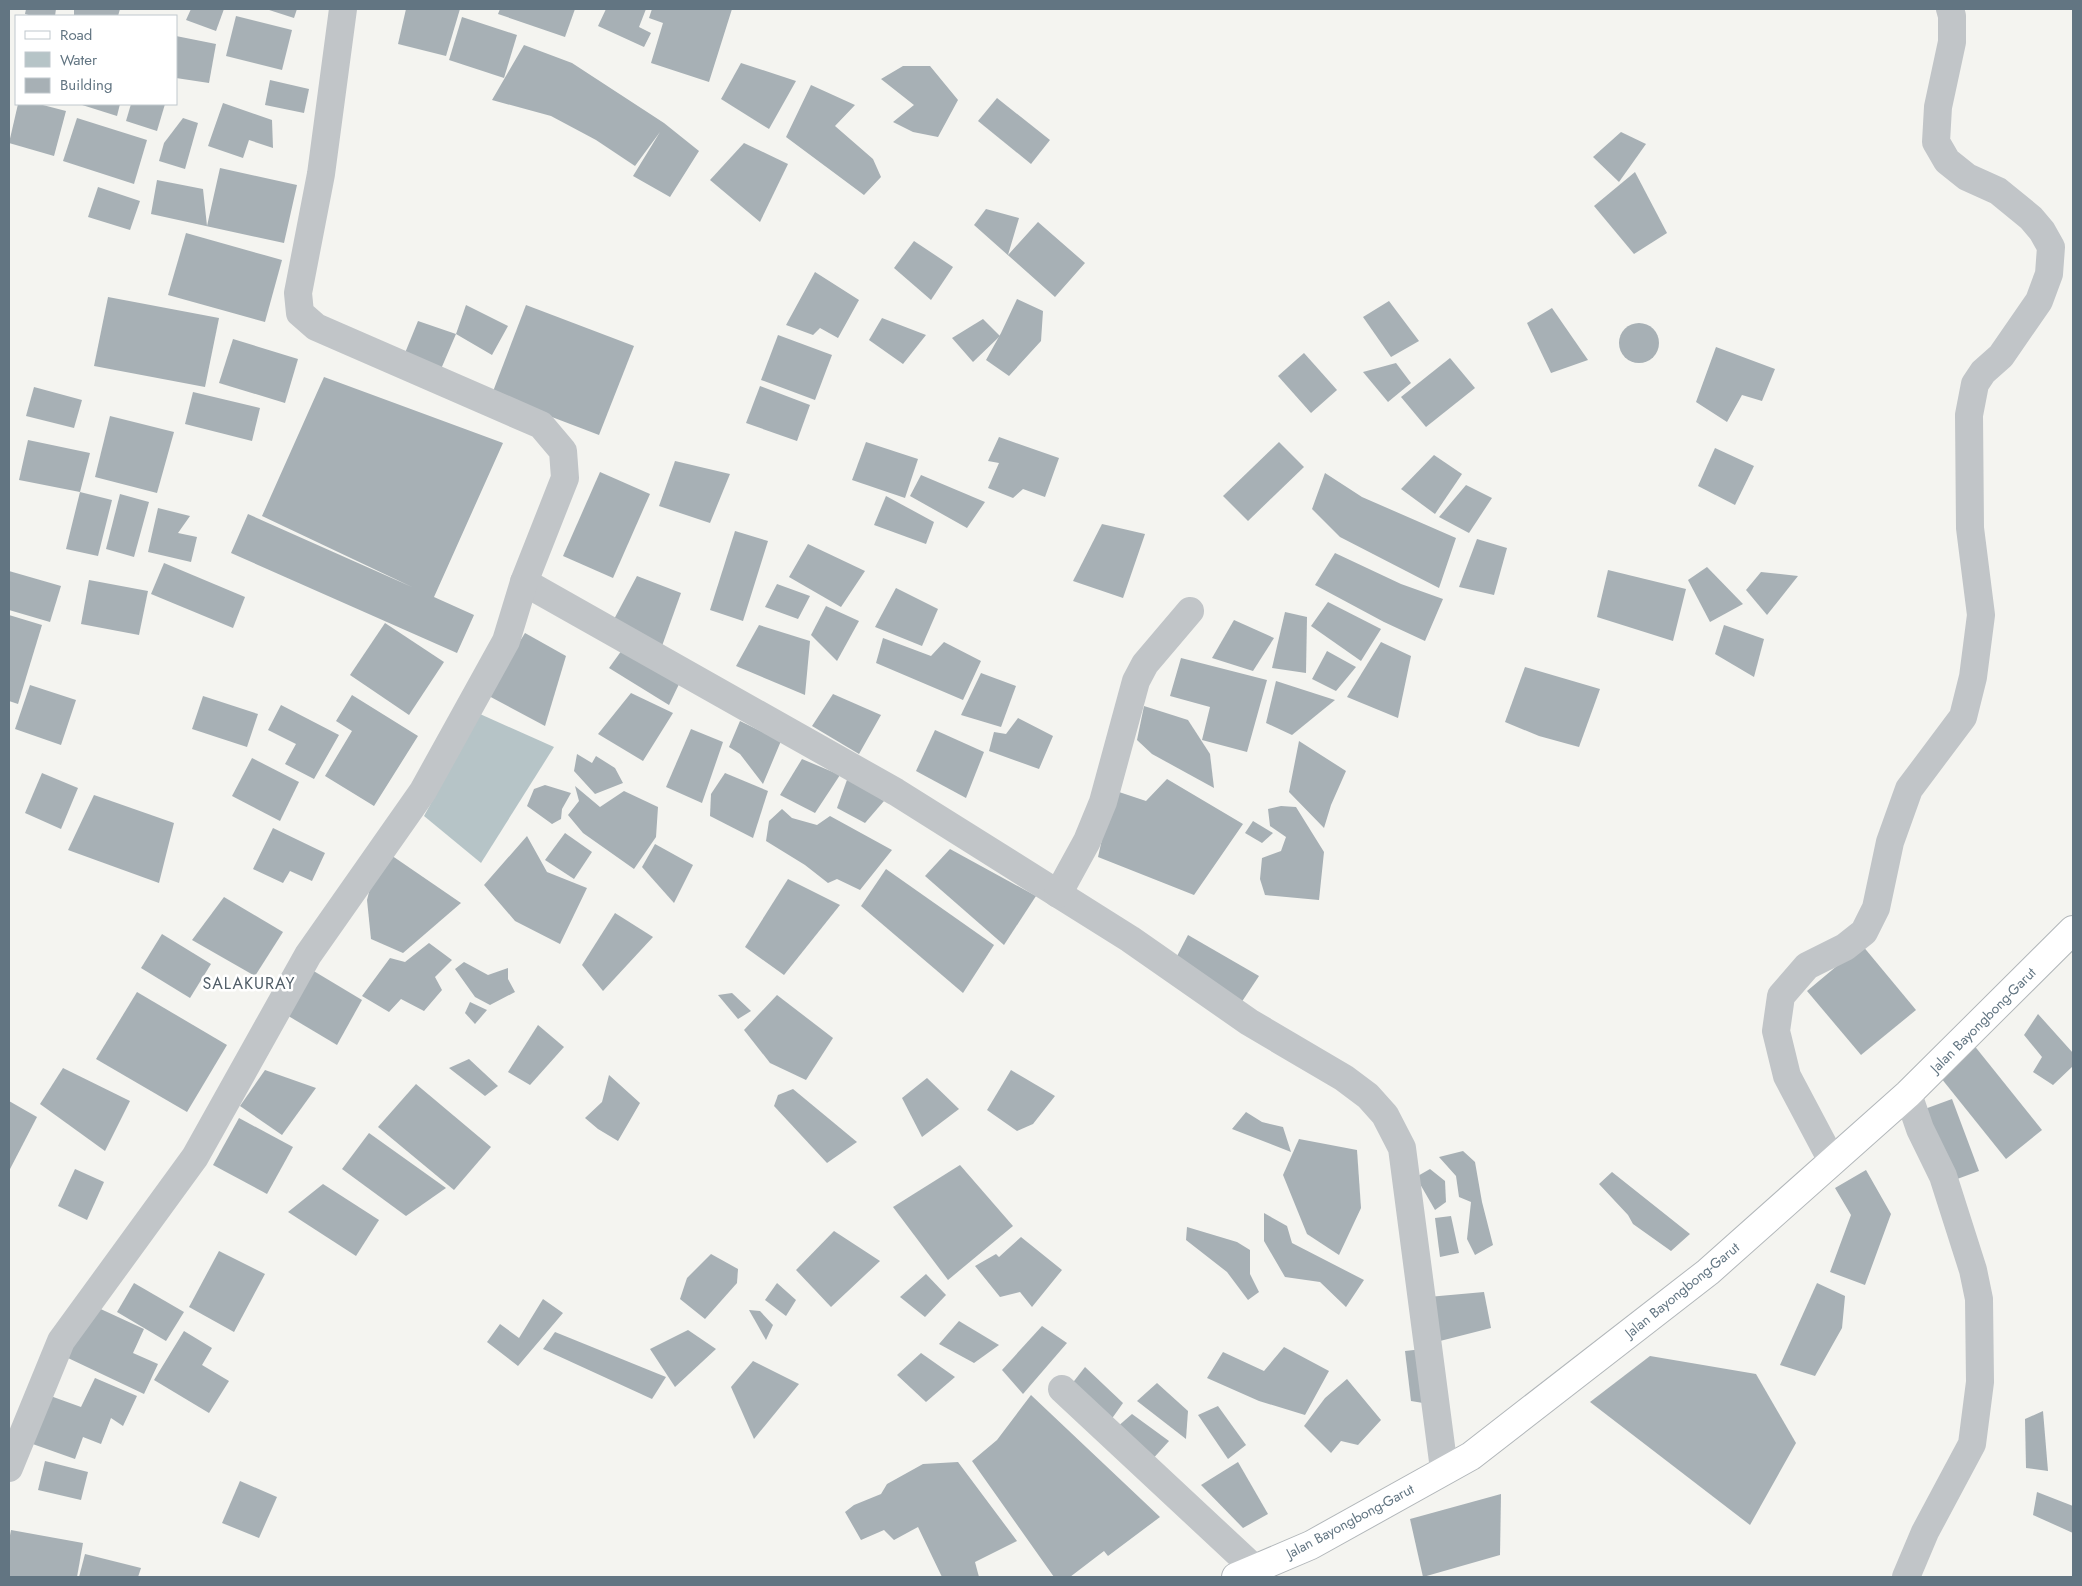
<svg xmlns="http://www.w3.org/2000/svg" width="2082" height="1586" font-family="Jost,sans-serif">
  <style>
    .water { fill: #b6c4c7 }
    .building { fill: #a7b0b5 }
    .lines { fill: none; stroke-linecap: round; stroke-linejoin: round }
    .primary-casing { stroke: #b2b7ba; stroke-width: 30 }
    .street { stroke: #c1c5c8; stroke-width: 28 }
    .primary { stroke: #fff; stroke-width: 28 }
    .labels { text-anchor: middle; stroke-width: 5; stroke-linejoin: round; paint-order: stroke }
    .street-label { font-size: 14px; fill: #627582; stroke: #fff }
    .quarter-label { font-size: 16px; letter-spacing: 1px; fill: #505d67; stroke: #fff }
  </style>
  <rect width="100%" height="100%" fill="#f4f4f0"/>
  <polygon class="water" points="480,714 554,747 481,863 424,816"/>
  <g class="building">
    <polygon points="26,9 56,9 55,16 32,16 25,14"/>
    <polygon points="74,9 120,9 118,16 74,16"/>
    <polygon points="191,9 224,9 216,31 186,20"/>
    <polygon points="266,9 297,9 294,18"/>
    <polygon points="406,9 460,9 446,56 398,44"/>
    <polygon points="500,9 575,9 565,37 498,14"/>
    <polygon points="606,9 646,9 639,27 651,33 644,47 598,26"/>
    <polygon points="652,9 732,9 709,82 651,63 663,23 649,18"/>
    <polygon points="236,16 292,30 282,70 226,56"/>
    <polygon points="462,17 517,35 504,78 449,60"/>
    <polygon points="176,36 216,44 209,83 176,78"/>
    <polygon points="524,45 572,63 664,123 699,151 670,197 633,176 660,132 635,166 596,140 551,116 492,100"/>
    <polygon points="741,63 796,81 769,129 721,99"/>
    <polygon points="903,66 930,66 958,100 938,137 913,132 893,122 914,105 881,79"/>
    <polygon points="270,80 309,89 304,113 265,105"/>
    <polygon points="811,85 855,105 835,126 873,159 881,177 864,195 786,137"/>
    <polygon points="997,98 1050,140 1031,164 978,121"/>
    <polygon points="223,103 272,120 273,148 249,140 243,158 208,146"/>
    <polygon points="18,104 39,104 66,111 54,156 9,143"/>
    <polygon points="79,104 120,104 117,116"/>
    <polygon points="131,104 165,104 157,131 126,121"/>
    <polygon points="77,118 147,140 134,184 63,161"/>
    <polygon points="183,118 198,123 185,169 159,161 164,143"/>
    <polygon points="1621,132 1646,144 1619,182 1593,157"/>
    <polygon points="744,143 788,164 760,222 710,180"/>
    <polygon points="220,168 297,185 284,243 151,214 157,180 203,189 207,226"/>
    <polygon points="1635,172 1667,233 1634,254 1594,206"/>
    <polygon points="98,187 140,201 130,230 88,217"/>
    <polygon points="986,209 1019,218 1008,255 1038,222 1085,263 1055,297 974,225"/>
    <polygon points="186,233 282,260 265,322 168,295"/>
    <polygon points="914,241 953,267 931,300 894,268"/>
    <polygon points="815,272 859,300 838,338 820,328 813,335 786,325"/>
    <polygon points="108,297 219,318 205,387 94,366"/>
    <polygon points="1017,299 1043,311 1041,341 1009,376 986,360 1001,333"/>
    <polygon points="1389,301 1419,341 1391,357 1363,317"/>
    <polygon points="466,305 508,326 492,355 456,334 441,369 405,353 418,321 456,334"/>
    <polygon points="526,305 634,346 599,435 492,394"/>
    <polygon points="1552,308 1588,360 1551,373 1527,323"/>
    <polygon points="882,318 926,335 903,364 869,340"/>
    <polygon points="983,319 1000,336 973,362 952,338"/>
    <circle cx="1639" cy="343" r="20"/>
    <polygon points="778,335 832,355 815,400 761,380"/>
    <polygon points="233,339 298,359 285,403 219,383"/>
    <polygon points="1716,347 1775,369 1762,401 1742,395 1727,422 1696,402"/>
    <polygon points="1304,353 1337,390 1311,413 1278,376"/>
    <polygon points="1450,358 1475,388 1426,427 1401,397"/>
    <polygon points="1396,363 1411,383 1388,402 1363,372"/>
    <polygon points="324,377 503,443 434,597 474,615 457,653 231,553 248,514 412,587 262,516"/>
    <polygon points="760,386 810,405 797,441 746,423"/>
    <polygon points="34,387 82,400 74,428 26,416"/>
    <polygon points="193,392 260,408 252,441 185,424"/>
    <polygon points="110,416 174,432 157,493 95,477"/>
    <polygon points="999,437 1059,458 1045,497 1023,489 1013,498 988,488 999,463 988,461"/>
    <polygon points="28,440 90,453 80,492 112,500 98,556 66,549 80,492 19,480"/>
    <polygon points="866,442 918,459 905,498 852,480"/>
    <polygon points="1279,442 1304,467 1248,521 1223,496"/>
    <polygon points="1715,448 1754,466 1735,505 1698,486"/>
    <polygon points="1434,455 1462,474 1435,514 1401,489"/>
    <polygon points="675,461 730,474 710,523 659,506"/>
    <polygon points="600,472 650,494 613,578 563,556"/>
    <polygon points="1325,473 1362,497 1456,538 1439,588 1340,537 1312,509"/>
    <polygon points="921,475 985,502 967,528 910,496"/>
    <polygon points="1466,485 1492,498 1469,533 1439,517"/>
    <polygon points="120,494 149,502 134,557 106,549"/>
    <polygon points="886,496 934,522 926,544 874,525"/>
    <polygon points="158,508 190,516 178,533 197,537 191,562 148,552"/>
    <polygon points="1102,524 1145,534 1123,598 1073,581"/>
    <polygon points="735,531 768,541 743,621 710,610"/>
    <polygon points="1477,539 1507,548 1494,595 1459,587"/>
    <polygon points="808,544 865,571 841,607 789,577"/>
    <polygon points="1335,553 1401,584 1443,599 1425,641 1384,622 1315,585"/>
    <polygon points="164,563 245,597 233,628 151,594"/>
    <polygon points="1707,567 1743,604 1710,622 1688,580"/>
    <polygon points="1608,570 1686,589 1673,641 1597,617"/>
    <polygon points="9,571 61,586 50,622 9,610"/>
    <polygon points="1761,572 1798,576 1767,615 1746,590"/>
    <polygon points="637,576 681,593 662,646 612,623"/>
    <polygon points="89,580 148,591 139,635 81,624"/>
    <polygon points="777,584 810,596 798,619 765,607"/>
    <polygon points="896,588 938,609 922,646 875,627"/>
    <polygon points="1328,602 1381,629 1361,661 1311,626"/>
    <polygon points="826,606 859,621 837,661 811,635"/>
    <polygon points="1285,612 1307,617 1306,673 1272,668"/>
    <polygon points="9,615 42,625 18,704 9,701"/>
    <polygon points="1234,620 1274,638 1253,671 1212,658"/>
    <polygon points="385,623 444,662 409,715 350,675"/>
    <polygon points="759,625 810,641 805,695 736,666"/>
    <polygon points="1724,625 1764,639 1754,677 1715,654"/>
    <polygon points="525,633 566,656 545,726 487,695"/>
    <polygon points="883,638 931,656 944,642 981,661 963,700 876,663"/>
    <polygon points="1381,642 1411,656 1398,718 1347,697"/>
    <polygon points="622,650 680,682 669,705 609,668"/>
    <polygon points="1327,651 1356,667 1336,691 1312,679"/>
    <polygon points="1181,658 1267,680 1247,752 1202,740 1210,707 1170,696"/>
    <polygon points="1525,667 1600,689 1579,747 1539,736 1505,722"/>
    <polygon points="981,673 1016,686 1001,727 961,715"/>
    <polygon points="1276,681 1335,700 1292,735 1266,723"/>
    <polygon points="30,685 76,700 61,745 15,729"/>
    <polygon points="631,693 673,713 643,761 598,734"/>
    <polygon points="833,694 881,715 859,754 812,726"/>
    <polygon points="352,695 418,736 374,806 325,776 352,731 336,721"/>
    <polygon points="203,696 258,714 247,747 192,729"/>
    <polygon points="281,705 339,735 314,779 285,764 296,744 268,730"/>
    <polygon points="1144,706 1188,720 1210,754 1214,788 1152,754 1137,740"/>
    <polygon points="1018,718 1053,736 1039,769 989,751 994,732 1006,734"/>
    <polygon points="740,721 781,741 763,784 740,754 729,747"/>
    <polygon points="691,729 723,742 702,803 666,787"/>
    <polygon points="935,730 984,752 966,798 916,771"/>
    <polygon points="1299,741 1346,771 1331,805 1324,828 1289,792"/>
    <polygon points="577,754 592,763 596,756 615,768 623,783 595,794 574,771"/>
    <polygon points="252,758 299,782 280,821 232,796"/>
    <polygon points="802,759 840,775 815,813 780,795"/>
    <polygon points="42,773 78,788 61,829 25,813"/>
    <polygon points="725,773 768,791 753,838 710,816 711,794"/>
    <polygon points="848,777 884,801 865,823 837,808"/>
    <polygon points="1167,779 1243,824 1194,895 1098,857 1113,790 1146,801"/>
    <polygon points="545,785 571,793 562,809 561,819 552,824 527,806 534,789"/>
    <polygon points="575,786 600,807 624,791 658,807 656,837 634,869 583,833 568,815 579,801"/>
    <polygon points="94,795 174,823 159,883 68,850"/>
    <polygon points="1281,806 1296,807 1324,852 1319,900 1265,895 1260,879 1262,858 1281,851 1286,837 1270,826 1268,809"/>
    <polygon points="782,809 792,818 817,825 830,816 892,850 860,890 837,879 828,883 805,865 766,841 769,821"/>
    <polygon points="1253,821 1273,833 1262,843 1245,833"/>
    <polygon points="273,828 325,853 312,881 290,871 283,883 253,869"/>
    <polygon points="565,833 592,852 574,879 545,860"/>
    <polygon points="527,836 547,872 587,888 560,944 515,921 484,885"/>
    <polygon points="655,844 693,865 674,903 642,867"/>
    <polygon points="950,849 1036,896 1004,945 925,876"/>
    <polygon points="388,853 461,903 403,953 371,939 367,900 372,880"/>
    <polygon points="886,869 994,945 963,993 861,906"/>
    <polygon points="788,879 840,905 784,975 745,947"/>
    <polygon points="224,897 283,932 255,976 192,940"/>
    <polygon points="615,913 653,937 603,991 582,965"/>
    <polygon points="162,934 211,964 190,998 141,968"/>
    <polygon points="1188,935 1259,976 1239,1006 1175,960"/>
    <polygon points="429,943 452,960 435,977 442,990 424,1011 401,999 389,1012 362,996 390,958 405,962"/>
    <polygon points="1862,945 1916,1010 1861,1055 1807,991"/>
    <polygon points="464,962 488,975 508,968 508,979 515,992 490,1005 475,997 455,969"/>
    <polygon points="307,967 362,1000 337,1045 280,1011"/>
    <polygon points="137,992 227,1045 187,1112 96,1059"/>
    <polygon points="732,993 751,1011 738,1019 718,995"/>
    <polygon points="777,995 833,1038 806,1080 770,1063 744,1030"/>
    <polygon points="470,1002 487,1010 475,1024 465,1013"/>
    <polygon points="2038,1014 2073,1053 2073,1066 2053,1085 2033,1072 2042,1057 2024,1035"/>
    <polygon points="538,1025 564,1047 530,1085 508,1072"/>
    <polygon points="1973,1044 2042,1130 2006,1159 1937,1073"/>
    <polygon points="469,1059 498,1086 485,1096 449,1068"/>
    <polygon points="63,1068 130,1101 105,1151 40,1104"/>
    <polygon points="265,1070 316,1088 282,1135 240,1106"/>
    <polygon points="1011,1070 1055,1096 1033,1124 1017,1131 987,1110"/>
    <polygon points="609,1075 640,1103 618,1141 598,1129 585,1118 602,1102"/>
    <polygon points="927,1078 959,1109 922,1137 902,1098"/>
    <polygon points="416,1084 491,1147 454,1190 378,1127"/>
    <polygon points="793,1089 857,1142 827,1163 774,1106 778,1095"/>
    <polygon points="1952,1099 1979,1171 1949,1182 1922,1110"/>
    <polygon points="9,1101 37,1117 9,1171"/>
    <polygon points="1246,1112 1262,1122 1283,1127 1291,1152 1232,1129"/>
    <polygon points="239,1118 293,1147 267,1194 213,1165"/>
    <polygon points="369,1133 446,1188 406,1216 342,1169"/>
    <polygon points="1299,1139 1357,1150 1361,1208 1339,1255 1307,1234 1283,1175"/>
    <polygon points="1463,1151 1475,1162 1482,1202 1493,1245 1475,1255 1467,1239 1471,1202 1459,1197 1456,1176 1439,1157"/>
    <polygon points="960,1165 1013,1226 948,1280 893,1207"/>
    <polygon points="75,1169 104,1182 87,1220 58,1206"/>
    <polygon points="1430,1169 1445,1181 1446,1202 1435,1210 1416,1177"/>
    <polygon points="1866,1170 1891,1214 1865,1285 1830,1272 1851,1215 1835,1188"/>
    <polygon points="1612,1172 1690,1234 1671,1251 1633,1224 1628,1215 1599,1184"/>
    <polygon points="323,1184 379,1220 356,1256 288,1212"/>
    <polygon points="1264,1213 1287,1226 1292,1243 1364,1280 1346,1307 1320,1282 1285,1277 1264,1241"/>
    <polygon points="1451,1216 1459,1253 1440,1257 1435,1218"/>
    <polygon points="1187,1227 1237,1242 1250,1250 1250,1274 1259,1292 1248,1300 1227,1272 1186,1240"/>
    <polygon points="834,1231 880,1261 831,1307 796,1270"/>
    <polygon points="1021,1237 1062,1270 1032,1307 1020,1292 1000,1297 975,1266 996,1254 999,1257"/>
    <polygon points="219,1251 265,1274 234,1332 189,1307"/>
    <polygon points="711,1254 738,1269 737,1283 705,1319 680,1299 687,1278"/>
    <polygon points="926,1274 946,1295 925,1317 900,1297"/>
    <polygon points="134,1283 184,1312 166,1341 117,1312"/>
    <polygon points="777,1283 796,1300 786,1316 765,1300"/>
    <polygon points="1817,1283 1845,1296 1842,1328 1815,1376 1780,1365"/>
    <polygon points="1484,1292 1491,1328 1440,1341 1428,1297"/>
    <polygon points="543,1299 563,1313 518,1366 487,1342 500,1324 519,1338"/>
    <polygon points="92,1305 144,1329 133,1353 158,1364 144,1394 68,1358"/>
    <polygon points="749,1310 760,1311 773,1325 766,1340"/>
    <polygon points="959,1321 999,1345 974,1363 939,1344"/>
    <polygon points="1042,1326 1067,1343 1023,1394 1002,1370"/>
    <polygon points="688,1330 716,1349 675,1387 650,1349"/>
    <polygon points="184,1331 212,1348 202,1365 229,1381 209,1413 154,1380"/>
    <polygon points="555,1332 666,1377 652,1399 543,1349"/>
    <polygon points="1284,1347 1329,1371 1305,1415 1259,1401 1207,1378 1223,1352 1264,1371"/>
    <polygon points="1423,1349 1429,1404 1411,1401 1405,1351"/>
    <polygon points="921,1353 955,1377 926,1402 897,1375"/>
    <polygon points="1650,1356 1756,1374 1796,1443 1750,1525 1590,1402"/>
    <polygon points="753,1361 799,1384 754,1439 731,1387"/>
    <polygon points="1085,1367 1123,1403 1108,1424 1071,1385"/>
    <polygon points="95,1378 137,1396 123,1426 111,1418 101,1444 83,1437 75,1459 27,1442 45,1394 81,1407"/>
    <polygon points="1347,1379 1381,1420 1358,1445 1341,1441 1331,1453 1304,1426 1325,1398"/>
    <polygon points="1157,1383 1188,1411 1186,1439 1137,1401"/>
    <polygon points="1031,1395 1160,1517 1108,1556 1104,1551 1070,1577 1054,1577 972,1461 997,1440"/>
    <polygon points="1218,1406 1246,1445 1228,1459 1198,1415"/>
    <polygon points="2043,1411 2048,1471 2026,1468 2025,1419"/>
    <polygon points="1132,1414 1169,1441 1150,1462 1116,1428"/>
    <polygon points="45,1461 88,1472 81,1500 38,1490"/>
    <polygon points="958,1462 1017,1541 975,1562 979,1577 942,1577 918,1527 894,1540 884,1530 861,1540 845,1512 854,1505 881,1494 887,1484 923,1464"/>
    <polygon points="1238,1462 1268,1514 1243,1528 1201,1485"/>
    <polygon points="240,1481 277,1497 259,1538 222,1523"/>
    <polygon points="2037,1492 2073,1506 2073,1533 2033,1515"/>
    <polygon points="1501,1494 1500,1555 1423,1577 1410,1519"/>
    <polygon points="11,1530 83,1543 77,1577 9,1577 9,1541"/>
    <polygon points="85,1554 141,1568 138,1577 79,1577"/>
  </g>
  <g class="lines">
    <defs>
      <polyline id="primary" points="1236,1577 1311,1545 1471,1456 1708,1272 1908,1094 2073,930"/>
    </defs>
    <use href="#primary" class="primary-casing"/>
    <g class="street">
      <polyline points="524,582 896,792 1130,939 1249,1022 1344,1078 1368,1096 1385,1115 1402,1148 1444,1469"/>
      <polyline points="1058,894 1087,841 1103,802 1136,681 1145,664 1190,611"/>
      <polyline points="1832,1161 1787,1076 1776,1031 1781,996 1807,966 1845,947 1864,932 1876,908 1890,842 1909,789 1963,717 1973,677 1981,615 1970,528 1969,415 1975,384 1983,372 2001,356 2039,301 2049,274 2051,247 2042,231 2031,218 1998,191 1967,177 1947,161 1936,142 1938,107 1952,42 1952,16 1950,9"/>
      <polyline points="1062,1389 1255,1569"/>
      <polyline points="9,1468 61,1341 195,1157 308,955 423,791 506,641 524,582 565,478 563,451 541,425 316,327 300,313 298,293 321,174 343,9"/>
      <polyline points="1906,1577 1925,1532 1972,1444 1980,1382 1979,1299 1973,1270 1943,1176 1920,1129 1908,1094"/>
    </g>
    <use href="#primary" class="primary"/>
  </g>
  <g class="labels">
    <g class="street-label">
      <text transform="translate(1983 1020) rotate(-45)" y="5">Jalan Bayongbong-Garut</text>
      <text transform="translate(1682 1290) rotate(-39)" y="5">Jalan Bayongbong-Garut</text>
      <text transform="translate(1350 1521) rotate(-28)" y="5">Jalan Bayongbong-Garut</text>
    </g>
    <g class="quarter-label">
      <text x="249" y="989">SALAKURAY</text>
    </g>
  </g>
  <rect width="2082" height="1586" fill="none" stroke="#627582" stroke-width="20"/>
  <rect x="15" y="15" width="162" height="90" fill="#ffffff" stroke="#c0c8cd"/>
  <rect x="25" y="31" width="25" height="8" fill="#ffffff" stroke="#c0c8cd"/>
  <text x="60" y="40" font-size="15" fill="#627582">Road</text>
  <rect x="25" y="52" width="25" height="15" fill="#b6c4c7" stroke="#c0c8cd"/>
  <text x="60" y="65" font-size="15" fill="#627582">Water</text>
  <rect x="25" y="78" width="25" height="15" fill="#a7b0b5" stroke="#c0c8cd"/>
  <text x="60" y="90" font-size="15" fill="#627582">Building</text>
</svg>
